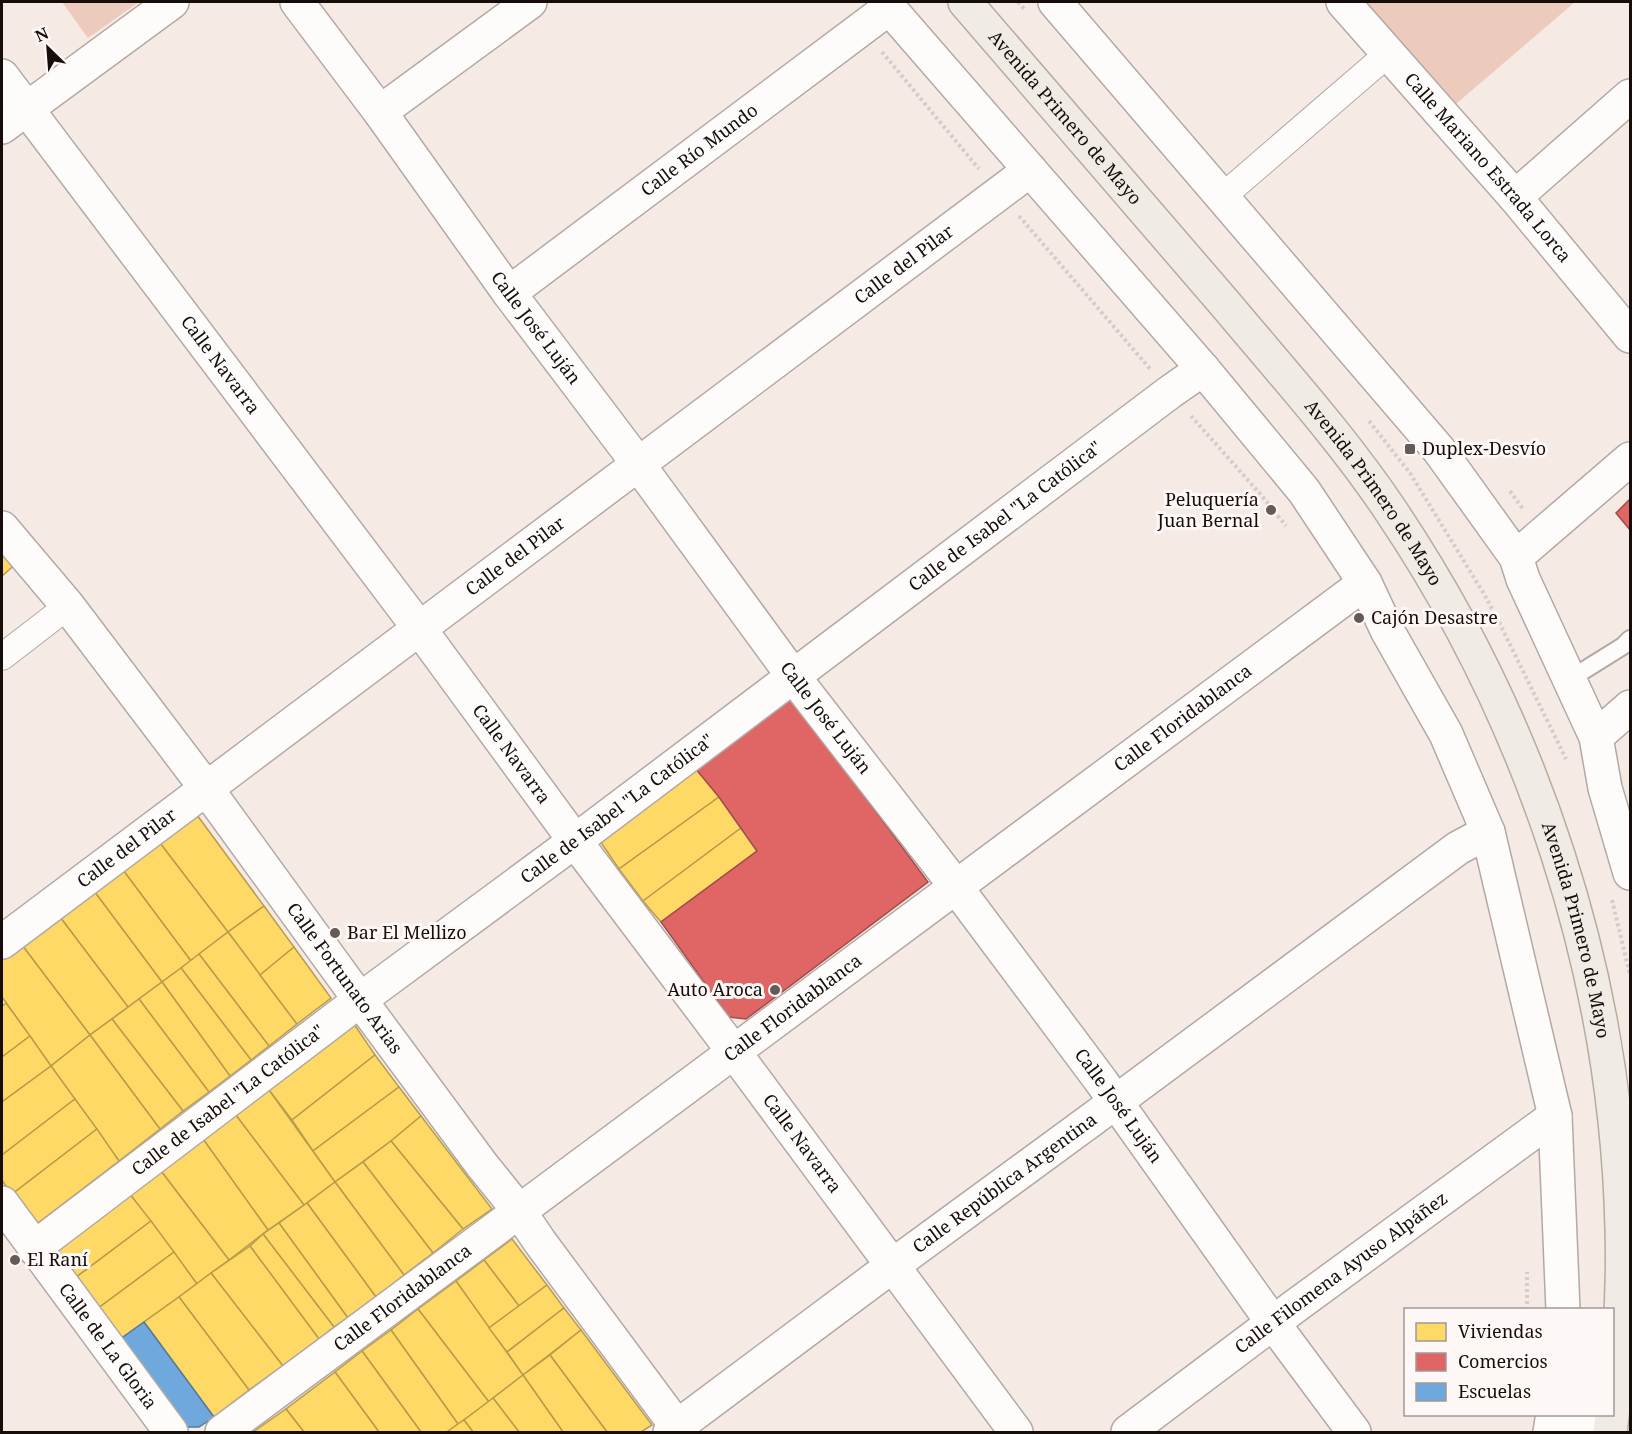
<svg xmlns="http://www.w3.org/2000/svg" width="1632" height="1434" font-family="'Noto Serif',serif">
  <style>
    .green { fill: #eccabc }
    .homes { fill: #ffd966; stroke: #b99c4a; stroke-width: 1.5 }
    .shops { fill: #e06666; stroke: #a34b4a; stroke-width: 1.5 }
    .schools { fill: #6fa8dc; stroke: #547a9d; stroke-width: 1.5 }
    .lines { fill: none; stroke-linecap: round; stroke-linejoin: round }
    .service-casing { stroke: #b3a9a4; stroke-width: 20 }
    .pedestrian-casing { stroke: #b3a9a4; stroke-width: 28 }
    .minor-casing { stroke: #b3a9a4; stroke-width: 36 }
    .primary-casing { stroke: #b6ac9e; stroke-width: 36 }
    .path { stroke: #d1cecc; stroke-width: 4; stroke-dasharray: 3 3; stroke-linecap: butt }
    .service { stroke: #fefcfb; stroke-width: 16 }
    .pedestrian { stroke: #fefcfb; stroke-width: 26 }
    .minor { stroke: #fefcfb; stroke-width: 33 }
    .primary { stroke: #f0ece5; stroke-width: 33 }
    .poi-dot { fill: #645a56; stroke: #fdf7f5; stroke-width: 2 }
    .labels { text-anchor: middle; stroke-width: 6; stroke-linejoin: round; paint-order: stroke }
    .street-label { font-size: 18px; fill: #160d0a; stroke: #fdf7f5 }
    .poi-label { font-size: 18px; fill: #160d0a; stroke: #fdf7f5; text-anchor: start }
  </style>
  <rect width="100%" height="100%" fill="#f6eae4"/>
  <g class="green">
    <polygon points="62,2 139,2 88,38"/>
    <polygon points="1343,2 1575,2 1443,115"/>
  </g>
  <g class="homes">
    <polygon points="2,540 19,561 2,576"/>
    <polygon points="695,768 719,797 619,869 602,844 602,837"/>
    <polygon points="719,797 741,828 643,901 619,869"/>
    <polygon points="197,815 264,906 228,932 160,843"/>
    <polygon points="741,828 757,851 661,922 643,901"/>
    <polygon points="160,843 228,932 191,961 123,870"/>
    <polygon points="123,870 191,961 162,982 94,891"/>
    <polygon points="94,891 162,982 128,1007 60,917"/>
    <polygon points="264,906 294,947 260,975 228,932"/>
    <polygon points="60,917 128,1007 90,1035 22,945"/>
    <polygon points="228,932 297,1024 269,1046 199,954"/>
    <polygon points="22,945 90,1035 51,1066 2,997 2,960"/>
    <polygon points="294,947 331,998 297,1024 260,975"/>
    <polygon points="199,954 269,1046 251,1060 181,968"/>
    <polygon points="181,968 251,1060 230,1076 162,982"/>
    <polygon points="162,982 230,1076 209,1092 139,999"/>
    <polygon points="139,999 209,1092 183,1111 112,1019"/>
    <polygon points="6,1003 30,1036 2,1057 2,1006"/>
    <polygon points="112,1019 183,1111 160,1129 90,1035"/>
    <polygon points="354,1024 375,1055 292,1120 269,1090"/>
    <polygon points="90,1035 160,1129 119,1161 51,1066"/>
    <polygon points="30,1036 51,1066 2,1102 2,1057"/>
    <polygon points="375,1055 399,1087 313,1151 292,1120"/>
    <polygon points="51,1066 75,1099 2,1155 2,1102"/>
    <polygon points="399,1087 421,1116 391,1141 335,1182 313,1151"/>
    <polygon points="269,1090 335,1182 304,1205 235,1114"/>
    <polygon points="75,1099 97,1129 11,1195 2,1180 2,1155"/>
    <polygon points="235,1114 304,1205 268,1230 203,1139"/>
    <polygon points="421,1116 492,1209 463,1229 391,1141"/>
    <polygon points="97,1129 119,1161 34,1226 11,1195"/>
    <polygon points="203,1139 268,1230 229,1260 161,1171"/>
    <polygon points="391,1141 463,1229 433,1253 363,1162"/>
    <polygon points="363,1162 433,1253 404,1275 335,1182"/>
    <polygon points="161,1171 229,1260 211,1273 197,1284 129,1193"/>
    <polygon points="335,1182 404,1275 376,1297 307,1203"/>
    <polygon points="129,1193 151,1221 75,1278 54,1248"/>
    <polygon points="307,1203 376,1297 348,1318 279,1223"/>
    <polygon points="151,1221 174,1252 97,1309 75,1278"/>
    <polygon points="279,1223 348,1318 334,1327 263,1234"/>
    <polygon points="263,1234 334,1327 319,1339 250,1246"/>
    <polygon points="512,1239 547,1285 519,1306 484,1260"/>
    <polygon points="250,1246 319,1339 283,1366 211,1273"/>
    <polygon points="174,1252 197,1284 119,1340 97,1309"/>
    <polygon points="484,1260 519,1306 489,1328 456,1281"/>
    <polygon points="211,1273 283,1366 249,1390 179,1297"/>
    <polygon points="456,1281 523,1375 489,1402 418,1309"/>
    <polygon points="547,1285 564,1308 507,1352 489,1328"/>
    <polygon points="179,1297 249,1390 214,1417 144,1322"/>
    <polygon points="564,1308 581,1330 523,1375 507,1352"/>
    <polygon points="418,1309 489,1402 458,1424 391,1330"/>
    <polygon points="391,1330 458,1424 447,1432 421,1432 362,1351"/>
    <polygon points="581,1330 652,1425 641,1432 607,1432 550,1355"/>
    <polygon points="362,1351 421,1432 379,1432 335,1372"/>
    <polygon points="550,1355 607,1432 563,1432 523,1375"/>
    <polygon points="335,1372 379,1432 304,1432 286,1409"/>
    <polygon points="523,1375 563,1432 519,1432 493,1398"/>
    <polygon points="493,1398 519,1432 473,1432 464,1420"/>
    <polygon points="286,1409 304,1432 253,1432"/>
    <polygon points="464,1420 473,1432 447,1432 458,1424"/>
  </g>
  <g class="shops">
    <polygon points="1630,499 1630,530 1616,513"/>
    <polygon points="791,697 928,882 746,1019 729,1017 661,922 757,851 719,797 695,768"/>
  </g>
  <polygon class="schools" points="144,1322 214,1417 199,1427 183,1427 119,1340"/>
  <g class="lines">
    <defs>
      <polyline id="service" points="1570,679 1623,646 1630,639"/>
      <g id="pedestrian">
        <polyline points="1222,197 1389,53"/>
        <polyline points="2,657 68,606"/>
      </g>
      <g id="minor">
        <path id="s1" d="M 297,2 L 380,112 L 509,293 L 627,449 L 793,676 L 941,867 L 1101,1081 L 1273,1323 L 1354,1432"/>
        <polyline points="884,2 1203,369 1304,491 1365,583 1387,630 1446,734 1488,832 1555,1116 1563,1310"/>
        <polyline points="1055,2 1439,450 1516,557 1523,579 1596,737 1605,788 1630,873"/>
        <path id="s2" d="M 1343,2 L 1515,197 L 1630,336"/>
        <path id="s3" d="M 2,76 L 419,628 L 575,841 L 734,1052 L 1016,1432"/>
        <polyline points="380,112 530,2"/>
        <polyline points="2,127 172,2"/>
        <polyline points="1515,197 1630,96"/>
        <path id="s4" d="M 509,293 L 889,8"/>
        <path id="s5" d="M 2,528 L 68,606 L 206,788 L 360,1000 L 482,1165 L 519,1211 L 540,1242 L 681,1432"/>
        <polyline points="1516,557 1630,459"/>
        <polyline points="1596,737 1630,707"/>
        <path id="s6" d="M 2,942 L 1030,170"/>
        <path id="s7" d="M 2,1203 L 171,1432"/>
        <path id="s8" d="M 34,1248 L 376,988 L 575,841 L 1170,392 L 1203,369"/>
        <path id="s9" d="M 222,1432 L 1365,583"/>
        <path id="s10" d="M 670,1432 L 892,1266 L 1098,1115 L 1458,848 L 1488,832"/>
        <path id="s11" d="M 1128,1432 L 1294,1307 L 1555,1116"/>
        <polyline points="1550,1432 1553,1414"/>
        <polyline points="1578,1432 1585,1414"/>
      </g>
      <g id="primary">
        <path id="s12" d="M 965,2 C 1052,103 1140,204 1227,306 C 1283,373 1343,439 1391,511 C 1533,722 1616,974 1622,1228 C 1624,1296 1619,1365 1610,1432"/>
      </g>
    </defs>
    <use href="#service" class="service-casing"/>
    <use href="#pedestrian" class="pedestrian-casing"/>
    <use href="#minor" class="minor-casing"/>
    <use href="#primary" class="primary-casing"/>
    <g class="path">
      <polyline points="1018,2 1024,9"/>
      <polyline points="882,52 979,169"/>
      <polyline points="1019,216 1151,370"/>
      <polyline points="1191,416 1262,496 1286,526"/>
      <polyline points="1369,421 1410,473 1484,594 1500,624 1566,759"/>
      <polyline points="1510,491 1523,509"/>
      <polyline points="1612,900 1630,975"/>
      <polyline points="1527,1310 1527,1272"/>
    </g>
    <use href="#service" class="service"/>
    <use href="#pedestrian" class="pedestrian"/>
    <use href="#minor" class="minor"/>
    <use href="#primary" class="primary"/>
  </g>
  <g class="poi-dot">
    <rect x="1404" y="443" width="12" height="12" rx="3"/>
    <circle cx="1271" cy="510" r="6"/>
    <circle cx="1359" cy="618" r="6"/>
    <circle cx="335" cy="933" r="6"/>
    <circle cx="775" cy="990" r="6"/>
    <circle cx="15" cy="1260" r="6"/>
  </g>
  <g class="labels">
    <g class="street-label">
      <text dy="6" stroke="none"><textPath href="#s12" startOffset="153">Avenida Primero de Mayo</textPath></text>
      <text dy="6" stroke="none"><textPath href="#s4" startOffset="238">Calle Río Mundo</textPath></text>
      <text dy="6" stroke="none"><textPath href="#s2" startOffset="220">Calle Mariano Estrada Lorca</textPath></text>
      <text dy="6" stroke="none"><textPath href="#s6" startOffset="1128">Calle del Pilar</textPath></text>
      <text dy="6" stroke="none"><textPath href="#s1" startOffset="404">Calle José Luján</textPath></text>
      <text dy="6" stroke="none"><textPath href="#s3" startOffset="362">Calle Navarra</textPath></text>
      <text dy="6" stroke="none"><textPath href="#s12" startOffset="639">Avenida Primero de Mayo</textPath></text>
      <text dy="6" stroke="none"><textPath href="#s8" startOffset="1216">Calle de Isabel "La Católica"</textPath></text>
      <text dy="6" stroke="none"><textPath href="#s6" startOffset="642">Calle del Pilar</textPath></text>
      <text dy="6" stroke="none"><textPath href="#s1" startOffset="890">Calle José Luján</textPath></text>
      <text dy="6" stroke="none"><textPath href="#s9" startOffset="1197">Calle Floridablanca</textPath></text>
      <text dy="6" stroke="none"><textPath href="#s3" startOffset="848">Calle Navarra</textPath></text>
      <text dy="6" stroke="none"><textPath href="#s8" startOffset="730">Calle de Isabel "La Católica"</textPath></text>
      <text dy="6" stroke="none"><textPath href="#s6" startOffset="156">Calle del Pilar</textPath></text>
      <text dy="6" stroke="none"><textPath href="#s12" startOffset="1125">Avenida Primero de Mayo</textPath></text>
      <text dy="6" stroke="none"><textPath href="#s5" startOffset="566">Calle Fortunato Arias</textPath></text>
      <text dy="6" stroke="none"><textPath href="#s9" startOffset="711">Calle Floridablanca</textPath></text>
      <text dy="6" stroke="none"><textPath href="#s8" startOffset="244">Calle de Isabel "La Católica"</textPath></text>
      <text dy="6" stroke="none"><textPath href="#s1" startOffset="1376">Calle José Luján</textPath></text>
      <text dy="6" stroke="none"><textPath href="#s3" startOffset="1334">Calle Navarra</textPath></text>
      <text dy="6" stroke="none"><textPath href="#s10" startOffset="417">Calle República Argentina</textPath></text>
      <text dy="6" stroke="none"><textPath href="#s11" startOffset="266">Calle Filomena Ayuso Alpáñez</textPath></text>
      <text dy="6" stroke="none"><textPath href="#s9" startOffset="225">Calle Floridablanca</textPath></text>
      <text dy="6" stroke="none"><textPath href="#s7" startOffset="178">Calle de La Gloria</textPath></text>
    </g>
    <g class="poi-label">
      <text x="1422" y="455">Duplex-Desvío</text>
      <text x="1259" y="506" text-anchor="end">Peluquería<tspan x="1259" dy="21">Juan Bernal</tspan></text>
      <text x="1371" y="624">Cajón Desastre</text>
      <text x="347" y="939">Bar El Mellizo</text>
      <text x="763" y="996" text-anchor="end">Auto Aroca</text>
      <text x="27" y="1266">El Raní</text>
    </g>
  </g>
  <rect width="1632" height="1434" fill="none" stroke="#160d0a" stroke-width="6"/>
  <rect x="1404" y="1308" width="210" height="108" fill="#fdf7f5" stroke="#a19997" stroke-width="1.5"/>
  <rect x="1416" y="1323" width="30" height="18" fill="#ffd966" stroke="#a19997" stroke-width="1.5"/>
  <text x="1458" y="1338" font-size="18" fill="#160d0a">Viviendas</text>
  <rect x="1416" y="1353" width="30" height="18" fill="#e06666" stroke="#a19997" stroke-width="1.5"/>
  <text x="1458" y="1368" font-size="18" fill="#160d0a">Comercios</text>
  <rect x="1416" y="1383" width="30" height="18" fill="#6fa8dc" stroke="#a19997" stroke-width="1.5"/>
  <text x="1458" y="1398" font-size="18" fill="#160d0a">Escuelas</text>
  <g transform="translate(48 48) rotate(335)" stroke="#fdf7f5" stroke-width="4.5" paint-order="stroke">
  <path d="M0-4.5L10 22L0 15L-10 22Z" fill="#160d0a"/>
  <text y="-9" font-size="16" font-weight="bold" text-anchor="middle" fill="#160d0a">N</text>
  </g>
</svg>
